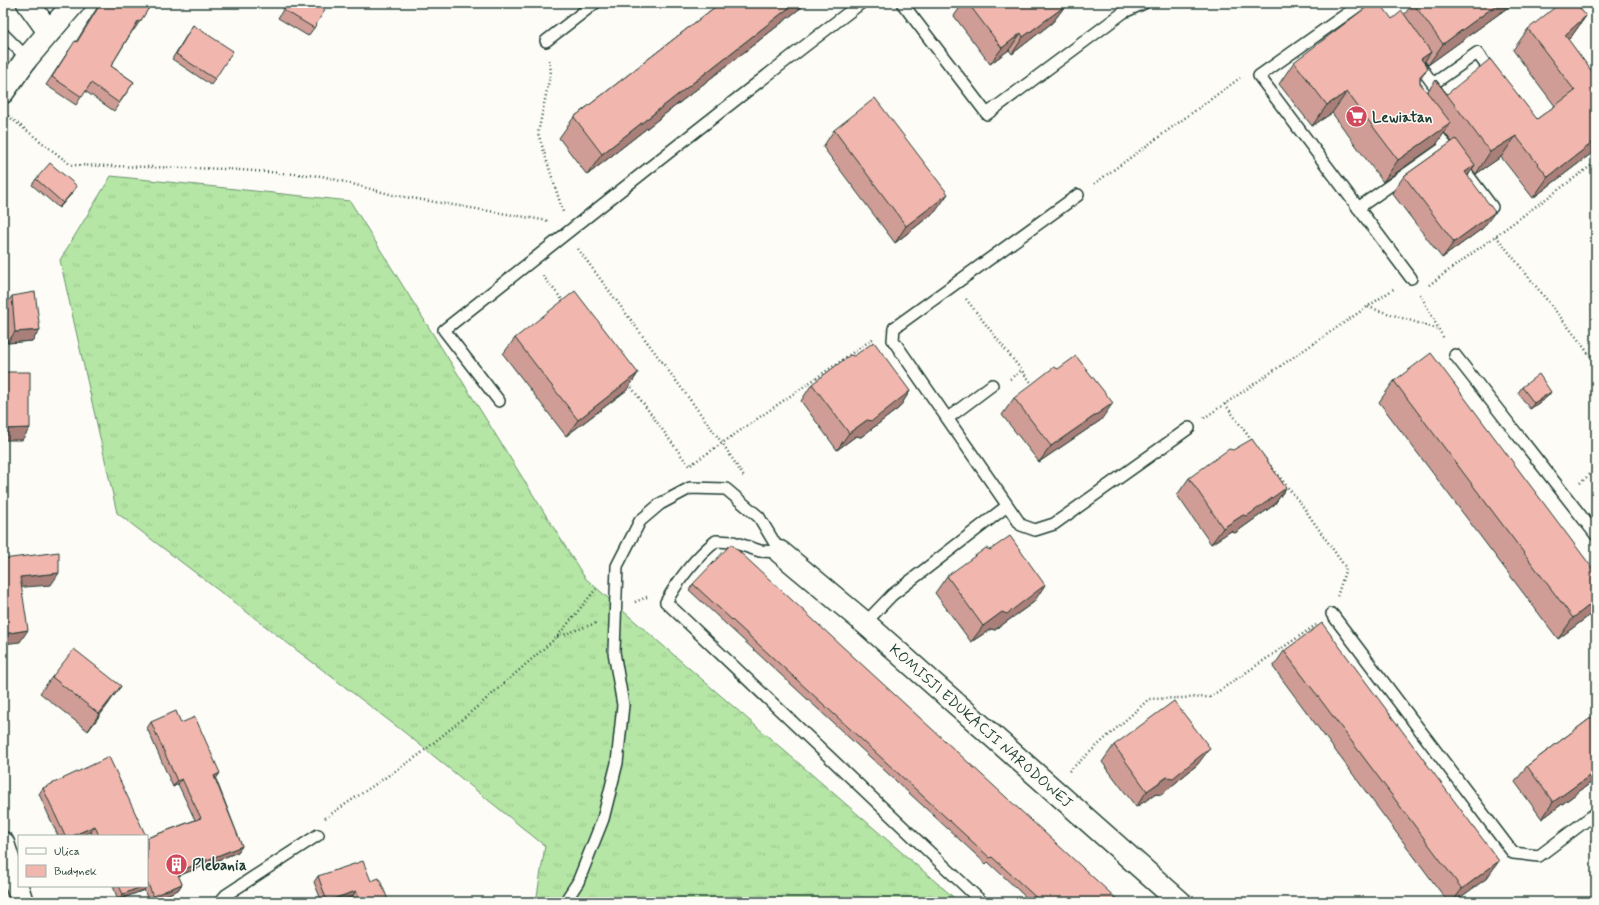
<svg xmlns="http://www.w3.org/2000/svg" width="1599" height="905" font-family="Mynerve,sans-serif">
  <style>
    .grass { fill: url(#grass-tufts); stroke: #6a926c }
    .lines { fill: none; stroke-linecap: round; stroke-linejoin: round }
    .service-casing { stroke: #1f3d34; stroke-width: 14 }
    .minor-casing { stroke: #1f3d34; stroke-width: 25 }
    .path { stroke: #1f3d34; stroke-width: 2.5; stroke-dasharray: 1 3; stroke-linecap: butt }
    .service { stroke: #fdfcf7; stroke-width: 11 }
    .minor { stroke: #fdfcf7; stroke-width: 22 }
    .wall { fill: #cf9d95; stroke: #1f3d34 }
    .shaded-wall { fill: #a97f79; stroke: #1f3d34 }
    .building { fill: #f1b6ad; stroke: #1f3d34 }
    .labels { text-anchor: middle; stroke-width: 3; stroke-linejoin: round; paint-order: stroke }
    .poi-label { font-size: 15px; font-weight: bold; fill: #1f3d34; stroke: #fdfcf7; text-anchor: start }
    .street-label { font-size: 15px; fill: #1f3d34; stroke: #fdfcf7 }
  </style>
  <defs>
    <pattern id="grass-tufts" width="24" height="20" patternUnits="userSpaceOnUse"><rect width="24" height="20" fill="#b5e6a5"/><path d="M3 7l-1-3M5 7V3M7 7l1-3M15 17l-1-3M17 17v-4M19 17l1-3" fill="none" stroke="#9bc68f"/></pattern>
  </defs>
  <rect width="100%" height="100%" fill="#fdfcf7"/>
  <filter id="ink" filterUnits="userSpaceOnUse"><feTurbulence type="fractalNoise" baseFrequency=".025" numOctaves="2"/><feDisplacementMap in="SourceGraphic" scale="8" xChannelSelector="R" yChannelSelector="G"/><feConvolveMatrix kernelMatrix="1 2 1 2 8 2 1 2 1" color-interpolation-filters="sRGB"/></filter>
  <g filter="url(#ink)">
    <polygon class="grass" points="111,176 350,201 585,578 959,902 536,902 545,846 404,732 117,513 60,260"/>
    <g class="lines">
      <defs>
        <g id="service">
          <polyline points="902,3 987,114 1124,12 1144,3"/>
          <polyline points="1362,3 1259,76 1411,278"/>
          <polyline points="1594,3 1596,5"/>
          <polyline points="3,34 27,58"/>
          <polyline points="546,41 595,3"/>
          <polyline points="1417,62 1433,84 1477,53 1493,74"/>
          <polyline points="1432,127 1492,207"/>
          <polyline points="1078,195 894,328 893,340 1021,525 1035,530 1054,524 1189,428"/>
          <polyline points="1358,208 1446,146"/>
          <polyline points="1455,355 1596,535"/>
          <path d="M 499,401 L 444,330 C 583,221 720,110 861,3"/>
          <polyline points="948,418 992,385"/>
          <path d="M 780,552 L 760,551 L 733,542 L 716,541 C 695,558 679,579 666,602 L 982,902"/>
          <polyline points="1332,614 1513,853 1539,856 1596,813"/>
          <polyline points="865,623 892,595 1007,506"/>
          <polyline points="220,902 226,895 318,835"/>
          <polyline points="565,902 578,882 603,819 617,763 623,705 614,652 617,566 640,521 660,504 690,488 726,489 759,517 780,552"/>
        </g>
        <g id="minor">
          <polyline points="28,3 49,32"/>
          <polyline points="3,92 27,58 74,3"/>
          <path id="s1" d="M 780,552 L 865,623 L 1180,902"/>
          <polyline points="3,843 22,902"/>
        </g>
      </defs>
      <use href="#service" class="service-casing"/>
      <use href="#minor" class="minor-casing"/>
      <g class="path">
        <polyline points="928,7 933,3"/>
        <polyline points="549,60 551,71 538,133 563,212"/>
        <polyline points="8,116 71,165 227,169 322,176 393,195 549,221"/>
        <polyline points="1094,184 1240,78"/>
        <polyline points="1496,236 1577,338 1596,364"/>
        <polyline points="578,249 723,444 744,477"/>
        <polyline points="543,276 565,303"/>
        <polyline points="1429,285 1596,162"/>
        <polyline points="1420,294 1444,339"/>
        <polyline points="966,299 1033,385"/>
        <polyline points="1368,307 1437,329"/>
        <polyline points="1010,379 1022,370"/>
        <polyline points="629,384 689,466 874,338"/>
        <polyline points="1225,404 1252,441"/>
        <polyline points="1204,418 1395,288"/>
        <polyline points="1263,456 1301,504 1346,568 1337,597"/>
        <polyline points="1580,483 1596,469"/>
        <polyline points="635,602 647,597"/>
        <polyline points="557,637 596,623"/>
        <polyline points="1069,771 1149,699 1210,697 1316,625"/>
        <polyline points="325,818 419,755 484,701 557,637 596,589"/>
        <polyline points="1591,841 1596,848"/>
      </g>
      <use href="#service" class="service"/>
      <use href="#minor" class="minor"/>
    </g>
    <g class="wall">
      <polygon points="100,3 152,3 134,30 133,30 111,66 134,82 114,111 85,91 76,105 46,85 69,50 76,42"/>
      <polygon points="287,3 316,3 314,28 308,36 278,18"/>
      <polygon points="720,3 807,3 587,175 559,138 574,117"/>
      <polygon points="963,3 1063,3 1065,6 1053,22 1012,54 1009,50 990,64 954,16"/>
      <polygon points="1413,3 1514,3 1428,65 1425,61 1424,63 1420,80 1420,83 1427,92 1436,80 1447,94 1537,119 1555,106 1513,50 1528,29 1586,16 1571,37 1568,40 1596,77 1596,150 1533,198 1501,157 1476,174 1472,169 1468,176 1483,228 1442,258 1392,193 1404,176 1452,142 1444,132 1436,145 1383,182 1332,113 1312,126 1279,84 1294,62 1392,19 1404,15"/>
      <polygon points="193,25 215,79 211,85 172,59"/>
      <polygon points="834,130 936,211 895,243 823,147"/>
      <polygon points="36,179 73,192 59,208 32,185"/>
      <polygon points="12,296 40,330 32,341 7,343 4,307"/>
      <polygon points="515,338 638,373 627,390 566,436 503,354"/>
      <polygon points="1394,381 1596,573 1596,609 1594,612 1558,639 1379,402"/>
      <polygon points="812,384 910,391 899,408 861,437 856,436 837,450 801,401"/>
      <polygon points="1522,387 1551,392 1547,397 1530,409 1518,393"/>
      <polygon points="1014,398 1101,420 1039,462 1002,415"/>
      <polygon points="1189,478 1286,488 1274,505 1235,533 1231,531 1211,544 1177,495"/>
      <polygon points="947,576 1034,602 995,630 991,629 971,642 935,593"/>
      <polygon points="693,584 1120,902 1031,902 988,862 986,864 689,590"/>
      <polygon points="1284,651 1487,878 1454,902 1448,902 1273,667"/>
      <polygon points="52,677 109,703 88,731 40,693"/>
      <polygon points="1596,714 1596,779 1542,819 1515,782 1527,766"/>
      <polygon points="151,722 181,723 216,779 242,846 238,852 178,876 182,884 178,890 149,902 144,890 118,900 113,886 147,886 147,838 195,820 178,784 173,787 147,728"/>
      <polygon points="1114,745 1198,764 1161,795 1156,794 1136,807 1102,762"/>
      <polygon points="43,788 146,836 92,836 91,832 81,836 58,836 39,794"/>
      <polygon points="318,876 371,881 389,902 354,902 352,897 336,902 322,902 314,882"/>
    </g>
    <g class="shaded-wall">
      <polygon points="795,3 807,3 587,175 602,154"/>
      <polygon points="1499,3 1514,3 1428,65 1443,44"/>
      <polygon points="1065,6 1053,22 1012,54 1023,37"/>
      <polygon points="1586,16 1571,37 1550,56 1565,35"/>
      <polygon points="1021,33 1009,50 990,64 1002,48"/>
      <polygon points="1431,52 1417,73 1421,59"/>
      <polygon points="1428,68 1413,90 1420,76"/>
      <polygon points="1347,92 1332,113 1312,126 1327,105"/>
      <polygon points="1451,123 1436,145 1383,182 1398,160"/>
      <polygon points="1516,136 1501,157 1476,174 1490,152"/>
      <polygon points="1596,140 1596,150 1533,198 1548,177"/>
      <polygon points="1475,165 1464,181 1465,172"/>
      <polygon points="77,186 73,192 59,208 63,203"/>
      <polygon points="948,194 936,211 895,243 906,226"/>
      <polygon points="1495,212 1483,228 1442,258 1454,242"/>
      <polygon points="40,330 32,341 7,343 15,332"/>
      <polygon points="638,373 627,390 566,436 578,420"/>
      <polygon points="910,391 899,408 861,437 856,436 837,450 849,433 867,420"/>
      <polygon points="1551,392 1547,397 1530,409 1534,403"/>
      <polygon points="1113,403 1101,420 1039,462 1051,446"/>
      <polygon points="30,428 22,440 3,440 3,429"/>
      <polygon points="1286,488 1274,505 1235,533 1231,531 1211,544 1223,528 1243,515"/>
      <polygon points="59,573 51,585 12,588 20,577"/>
      <polygon points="1045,585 1034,602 995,630 991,629 971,642 983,626 1002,612"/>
      <polygon points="1596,600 1596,609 1594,612 1558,639 1573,618"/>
      <polygon points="28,630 20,642 3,644 3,634"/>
      <polygon points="121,686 109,703 88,731 99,714"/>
      <polygon points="1210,748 1198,764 1161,795 1156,794 1136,807 1147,791"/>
      <polygon points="1596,771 1596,779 1542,819 1553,802"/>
      <polygon points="220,773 216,779 214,776"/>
      <polygon points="182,779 178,784 173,787 177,781"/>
      <polygon points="95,826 91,832 81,836 72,836"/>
      <polygon points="242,846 238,852 173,878 177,872"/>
      <polygon points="1499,861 1487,878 1454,902 1452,902 1462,889"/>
      <polygon points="182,884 178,890 149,902 153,896"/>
      <polygon points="143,886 147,886 144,890 118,900 123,894"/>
      <polygon points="356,891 352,897 336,902 326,902 327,901"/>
    </g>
    <g class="building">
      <polygon points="101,3 152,3 140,22 138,21 111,66 134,82 119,103 91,83 82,97 52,77 75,41 77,42"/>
      <polygon points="288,3 316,3 316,4 325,10 314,28 284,10"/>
      <polygon points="720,3 795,3 602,154 574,117"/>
      <polygon points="968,3 1063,3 1065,6 1023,37 1021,33 1002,48"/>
      <polygon points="1372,3 1380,3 1392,19 1402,11 1431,52 1421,59 1428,68 1420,76 1420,83 1451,123 1398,160 1347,92 1327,105 1294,62"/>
      <polygon points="1413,3 1499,3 1443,44"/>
      <polygon points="1560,3 1576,3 1586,16 1565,35 1596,77 1596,140 1548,177 1516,136 1490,152 1436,80 1447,94 1490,59 1537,119 1575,91 1528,29"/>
      <polygon points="193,25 233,51 215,79 176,54"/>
      <polygon points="875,98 948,194 906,226 834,130"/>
      <polygon points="1456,139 1475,165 1465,172 1495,212 1454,242 1404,176"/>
      <polygon points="50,163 77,186 63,203 36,179"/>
      <polygon points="575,291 638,373 578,420 515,338"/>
      <polygon points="35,292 40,330 15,332 12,296"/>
      <polygon points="874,342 910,391 872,421 867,420 849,433 812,384 850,355 854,356"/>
      <polygon points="1431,353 1596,573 1596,600 1573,618 1394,381"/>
      <polygon points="1076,356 1113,403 1051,446 1014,398 1054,367 1058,369"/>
      <polygon points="3,372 30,372 30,428 3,429"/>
      <polygon points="1539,374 1551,392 1534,403 1522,387"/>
      <polygon points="1252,439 1286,488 1247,516 1243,515 1223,528 1189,478 1229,449 1233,450"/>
      <polygon points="1010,536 1045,585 1007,614 1002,612 983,626 947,576 986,548 990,550"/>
      <polygon points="731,544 1120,902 1041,902 992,857 990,858 693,584"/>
      <polygon points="59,552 59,573 20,577 28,630 3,634 3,559"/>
      <polygon points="1322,623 1499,861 1462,889 1284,651"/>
      <polygon points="74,649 121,686 99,714 52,677"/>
      <polygon points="1174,701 1210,748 1173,778 1167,777 1147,791 1114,745"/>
      <polygon points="176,711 181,723 195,717 220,773 214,776 242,846 177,872 182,884 153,896 148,884 147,885 147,838 201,818 182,779 177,781 151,722"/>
      <polygon points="1596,714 1596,771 1553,802 1527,766"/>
      <polygon points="109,757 146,836 99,836 95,826 72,836 65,836 43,788"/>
      <polygon points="363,861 371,881 379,878 389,902 361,902 356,891 327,901 318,876"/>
      <polygon points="119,886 143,886 123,894"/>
    </g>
  </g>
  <defs>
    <symbol id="supermarket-disc" viewBox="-11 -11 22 22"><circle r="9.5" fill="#d1495b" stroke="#fdfcf7"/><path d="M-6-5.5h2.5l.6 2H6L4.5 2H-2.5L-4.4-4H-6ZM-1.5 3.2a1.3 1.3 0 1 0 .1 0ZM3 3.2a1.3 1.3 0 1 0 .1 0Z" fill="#fff"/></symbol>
    <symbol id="building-disc" viewBox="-11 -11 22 22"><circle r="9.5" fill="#d1495b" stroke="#fdfcf7"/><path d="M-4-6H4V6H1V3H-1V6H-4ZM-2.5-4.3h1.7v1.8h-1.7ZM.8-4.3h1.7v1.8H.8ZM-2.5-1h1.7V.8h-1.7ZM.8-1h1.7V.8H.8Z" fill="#fff"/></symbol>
  </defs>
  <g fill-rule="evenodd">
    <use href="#supermarket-disc" x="1344" y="104" width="25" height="25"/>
    <use href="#building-disc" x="164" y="852" width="25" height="25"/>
  </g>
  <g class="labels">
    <g class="poi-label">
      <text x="1372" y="122">Lewiatan</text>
      <text x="192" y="870">Plebania</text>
    </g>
    <g class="street-label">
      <text dy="5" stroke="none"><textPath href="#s1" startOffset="266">KOMISJI EDUKACJI NARODOWEJ</textPath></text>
    </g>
  </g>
  <rect width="1599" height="905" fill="none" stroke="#fdfcf7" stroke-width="16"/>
  <rect x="8" y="8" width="1583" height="889" fill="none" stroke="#1f3d34" stroke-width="1.5" filter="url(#ink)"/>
  <rect x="18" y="835" width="130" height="52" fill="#fdfcf7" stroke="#a4b0a9"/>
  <rect x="26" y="848" width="20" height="6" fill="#fdfcf7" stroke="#a4b0a9"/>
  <text x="54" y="855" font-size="12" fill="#1f3d34">Ulica</text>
  <rect x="26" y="865" width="20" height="12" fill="#f1b6ad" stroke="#a4b0a9"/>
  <text x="54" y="875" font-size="12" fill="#1f3d34">Budynek</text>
</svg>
